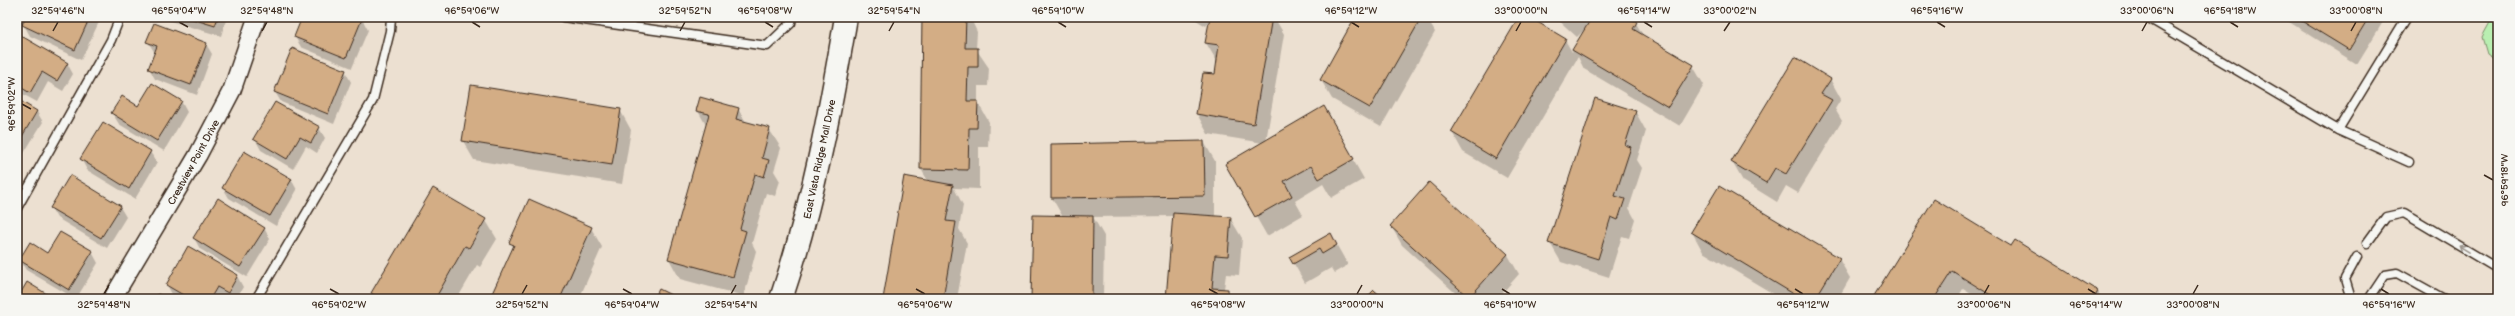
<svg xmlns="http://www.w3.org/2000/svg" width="2515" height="316" font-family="'Balsamiq Sans',sans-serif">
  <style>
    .green { fill: #b9efb1; stroke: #7a8c68 }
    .shadow { fill: #0003 }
    .building { fill: #d3ad85; stroke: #3b2a1e }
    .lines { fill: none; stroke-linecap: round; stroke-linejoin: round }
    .lane-casing { stroke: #3b2a1e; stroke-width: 11 }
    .street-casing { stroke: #3b2a1e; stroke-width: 20 }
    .secondary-casing { stroke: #3b2a1e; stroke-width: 25 }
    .lane { stroke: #f6f6f2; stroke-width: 8 }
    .street { stroke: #f6f6f2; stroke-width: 17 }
    .secondary { stroke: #f6f6f2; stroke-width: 22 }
    .oneway { stroke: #989088 }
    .ticks { fill: none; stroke: #3b2a1e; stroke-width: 1.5 }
    .labels { text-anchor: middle; stroke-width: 3; stroke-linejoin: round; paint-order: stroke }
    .street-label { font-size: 10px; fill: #3b2a1e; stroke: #f6f6f2 }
    .neatline { fill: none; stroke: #3b2a1e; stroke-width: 1.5 }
    .ticks-label { font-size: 10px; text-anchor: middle; fill: #3b2a1e }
  </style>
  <rect width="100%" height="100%" fill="#ece0d1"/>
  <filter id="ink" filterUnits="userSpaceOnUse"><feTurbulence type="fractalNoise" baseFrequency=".025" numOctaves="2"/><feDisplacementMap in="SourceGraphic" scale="8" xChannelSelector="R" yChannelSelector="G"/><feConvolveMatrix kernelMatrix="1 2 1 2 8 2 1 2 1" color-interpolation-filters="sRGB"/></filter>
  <g filter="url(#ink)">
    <polygon class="green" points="2493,17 2498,17 2498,62 2487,54 2482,37"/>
    <g class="shadow">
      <polygon points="27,17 99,17 100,20 81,60 30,36 24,25"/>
      <polygon points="168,17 227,17 221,36 170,21"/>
      <polygon points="303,17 356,17 362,19 368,30 352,68 301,47 295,37"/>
      <polygon points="923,17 970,17 977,32 976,49 989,68 988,86 978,86 978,103 989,122 988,147 979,147 979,189 954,188 963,205 959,229 967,243 957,299 884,299 928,181 921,169"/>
      <polygon points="1191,17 1274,17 1284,34 1266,141 1323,107 1364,179 1331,198 1323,184 1295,201 1303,215 1267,236 1226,164 1263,143 1208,134 1197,114 1203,74 1216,76 1218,63 1206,43 1210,20 1206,26"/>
      <polygon points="1356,17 1426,17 1435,32 1381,127 1332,99 1321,80"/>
      <polygon points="1520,17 1527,17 1565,40 1572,52 1586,28 1577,37 1555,17 1626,17 1636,23 1644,37 1693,66 1704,85 1680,126 1584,69 1578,57 1507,178 1463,152 1452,132"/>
      <polygon points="2281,17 2386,17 2357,64"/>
      <polygon points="19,35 67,63 73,74 63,91 48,82 37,102 17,91"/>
      <polygon points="148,42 206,44 212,54 197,95 155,79 149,68 155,53"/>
      <polygon points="345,71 351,82 334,124 281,102 275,92"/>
      <polygon points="1830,79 1841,99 1835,109 1842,121 1798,193 1786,186 1777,202 1743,181 1732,162"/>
      <polygon points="17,100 37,112 43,122 21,158 17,156"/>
      <polygon points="181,101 187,112 164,151 119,124 112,113"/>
      <polygon points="738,109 746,122 769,129 781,148 774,171 780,181 775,196 766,193 752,243 756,251 744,296 680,279 669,259 707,127 698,111"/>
      <polygon points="620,110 631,130 622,184 474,160 463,141"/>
      <polygon points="1635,111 1646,131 1637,160 1642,168 1629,208 1635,219 1629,238 1622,236 1609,277 1561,262 1550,243"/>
      <polygon points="319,128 325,138 317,153 306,146 293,169 261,150 255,139"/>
      <polygon points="1204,142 1215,161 1215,215 1209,217 1230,218 1242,238 1239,275 1226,274 1224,289 1228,290 1233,299 1167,299 1174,216 1093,217 1104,236 1103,299 1032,299 1063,217 1052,198 1052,144"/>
      <polygon points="150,152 157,162 135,199 87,170 81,159"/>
      <polygon points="291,179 297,190 276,226 229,198 223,188"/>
      <polygon points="1429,184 1508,255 1519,274 1497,299 1462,299 1402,245 1391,226"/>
      <polygon points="120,207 126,217 107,248 57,218 51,208"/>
      <polygon points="485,219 497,239 480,267 477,265 457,299 375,299 372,293"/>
      <polygon points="264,228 270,239 247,277 200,249 194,238"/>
      <polygon points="591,228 602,247 579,299 489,299 514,248 511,243"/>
      <polygon points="1692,232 1839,259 1850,278 1838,299 1782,299 1703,252"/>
      <polygon points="1331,235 1348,265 1334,273 1331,268 1305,283 1290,257"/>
      <polygon points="2015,241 2098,292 2102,299 1979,299 1963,289 1957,299 1873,299 2012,248"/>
      <polygon points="92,252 98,263 76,299 26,270 20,260 48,254"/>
      <polygon points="237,276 243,287 236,299 223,297 222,299 179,299 173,296 167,285"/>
    </g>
    <g class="building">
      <polygon points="26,17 90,17 75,50 22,25"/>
      <polygon points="186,17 218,17 215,26"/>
      <polygon points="302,17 362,19 346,58 294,37"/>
      <polygon points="922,17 966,17 965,48 978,48 978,67 968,67 967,101 978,101 977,128 969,128 968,170 920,169"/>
      <polygon points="1210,17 1272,17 1254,124 1196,114 1203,73 1215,74 1219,45 1205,43"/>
      <polygon points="1355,17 1422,17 1370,108 1320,80"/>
      <polygon points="1519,17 1529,17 1566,39 1496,159 1451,132"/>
      <polygon points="1592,17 1628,17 1637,22 1633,29 1694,65 1668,107 1572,50"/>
      <polygon points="2295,17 2369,17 2349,50"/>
      <polygon points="154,23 207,43 191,85 148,69 157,46 146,42"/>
      <polygon points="18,34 68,63 57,81 42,72 30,93 17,85"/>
      <polygon points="292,48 346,70 328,114 274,92"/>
      <polygon points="1795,57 1831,79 1821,94 1832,100 1786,174 1775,168 1766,183 1731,162"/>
      <polygon points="152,83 182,101 157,141 111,113 122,96 138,106"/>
      <polygon points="471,85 621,109 612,165 462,141"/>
      <polygon points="700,97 739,108 736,119 770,128 762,158 769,160 764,177 755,174 740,229 746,231 733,277 668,259 709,114 696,111"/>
      <polygon points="1595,98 1636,111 1625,145 1631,147 1615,196 1625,199 1618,220 1611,217 1598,259 1548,243"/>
      <polygon points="17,99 37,111 17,145"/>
      <polygon points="275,102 320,127 311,143 300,137 287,159 253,139"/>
      <polygon points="1324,106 1354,159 1319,179 1311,166 1284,181 1292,196 1255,217 1225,164"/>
      <polygon points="103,122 151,151 129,189 80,159"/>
      <polygon points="1204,141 1205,196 1051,198 1051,144"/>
      <polygon points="244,151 292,179 270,216 222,188"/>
      <polygon points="70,175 121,206 101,238 50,208"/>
      <polygon points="904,176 953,185 946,221 956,222 943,299 883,299"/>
      <polygon points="1429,182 1508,254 1469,298 1390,226"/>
      <polygon points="1719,186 1840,258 1815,299 1802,299 1691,232"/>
      <polygon points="433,188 486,219 469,248 465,246 435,299 381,299 371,293"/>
      <polygon points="218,198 265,228 240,267 193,238"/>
      <polygon points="529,199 592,227 560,299 487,299 490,298 514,245 509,243"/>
      <polygon points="1934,199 2011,246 2015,240 2098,291 2094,299 1997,299 1952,271 1934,299 1872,299"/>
      <polygon points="1173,213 1231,217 1228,256 1215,255 1212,288 1228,289 1228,299 1166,299"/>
      <polygon points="1033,215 1093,216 1092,299 1031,299"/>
      <polygon points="60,232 93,251 69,290 19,260 30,242 47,253"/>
      <polygon points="1331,233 1337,245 1322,254 1319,249 1293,264 1289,257"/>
      <polygon points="188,246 238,275 228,293 217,287 210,299 190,299 166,285"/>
      <polygon points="27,282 55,299 17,299"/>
      <polygon points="659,289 679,299 654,299"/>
      <polygon points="1374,290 1384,299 1365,299"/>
      <polygon points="158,294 167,299 155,299"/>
    </g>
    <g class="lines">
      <defs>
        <g id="lane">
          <polyline points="563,17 767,46 791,23 792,17"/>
          <polyline points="2147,17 2338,130 2407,17"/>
          <polyline points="2338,130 2409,162"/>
          <polyline points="17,208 111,40 120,17"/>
          <polyline points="2367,243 2386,217 2404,213 2498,269"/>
          <polyline points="256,299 373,100 390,31 391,17"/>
          <polyline points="2351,299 2345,279 2357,257"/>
          <polyline points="2369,299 2385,275 2397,273 2444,299"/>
        </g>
        <polyline id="street" points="112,299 198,155 232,90 257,17"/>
        <path id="secondary" d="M 781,299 C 812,207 830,113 846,17"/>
      </defs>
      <use href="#lane" class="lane-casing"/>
      <use href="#street" class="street-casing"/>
      <use href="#secondary" class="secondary-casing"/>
      <use href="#lane" class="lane"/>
      <use href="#street" class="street"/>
      <use href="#secondary" class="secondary"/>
    </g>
    <defs><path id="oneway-shaft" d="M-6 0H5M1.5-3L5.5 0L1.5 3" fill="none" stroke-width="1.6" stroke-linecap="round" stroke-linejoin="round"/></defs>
    <use class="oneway" href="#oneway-shaft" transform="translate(2464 249) rotate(-149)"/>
  </g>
  <path class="ticks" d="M 179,22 L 188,27M 472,22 L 480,27M 765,22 L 773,27M 1058,22 L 1066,27M 1351,22 L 1359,27M 1644,22 L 1652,27M 1937,22 L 1945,27M 2230,22 L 2238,27M 53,31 L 58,22M 262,31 L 267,22M 680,31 L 685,22M 889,31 L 894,22M 1516,31 L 1521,22M 1724,31 L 1730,22M 2142,31 L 2147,22M 2351,31 L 2356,22M 22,104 L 31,109M 2484,175 L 2493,180M 330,289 L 339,294M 623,289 L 632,294M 916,289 L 925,294M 1209,289 L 1218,294M 1502,289 L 1510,294M 1795,289 L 1803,294M 2088,289 L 2096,294M 2381,289 L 2389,294M 104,294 L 109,285M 522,294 L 527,285M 731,294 L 736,285M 1357,294 L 1362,285M 1984,294 L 1989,285M 2193,294 L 2198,285"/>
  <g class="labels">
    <g class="street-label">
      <text transform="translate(819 159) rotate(-78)" y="4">East Vista Ridge Mall Drive</text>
      <text transform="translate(193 162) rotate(-61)" y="4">Crestview Point Drive</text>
    </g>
  </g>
  <rect width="2515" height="316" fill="none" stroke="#f6f6f2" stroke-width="44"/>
  <rect x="22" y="22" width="2471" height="272" class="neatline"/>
  <g class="ticks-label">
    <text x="58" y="14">32°59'46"N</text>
    <text x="179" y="14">96°59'04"W</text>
    <text x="267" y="14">32°59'48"N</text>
    <text x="472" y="14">96°59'06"W</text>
    <text x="685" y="14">32°59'52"N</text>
    <text x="765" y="14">96°59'08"W</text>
    <text x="894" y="14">32°59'54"N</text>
    <text x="1058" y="14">96°59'10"W</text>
    <text x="1351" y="14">96°59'12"W</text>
    <text x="1521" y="14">33°00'00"N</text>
    <text x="1644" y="14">96°59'14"W</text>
    <text x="1730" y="14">33°00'02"N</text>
    <text x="1937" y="14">96°59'16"W</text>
    <text x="2147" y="14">33°00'06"N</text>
    <text x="2230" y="14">96°59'18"W</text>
    <text x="2356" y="14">33°00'08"N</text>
    <text transform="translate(11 104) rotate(-90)" y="4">96°59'02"W</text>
    <text transform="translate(2504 180) rotate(-90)" y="4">96°59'18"W</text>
    <text x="104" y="308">32°59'48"N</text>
    <text x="339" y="308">96°59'02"W</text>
    <text x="522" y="308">32°59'52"N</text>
    <text x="632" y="308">96°59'04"W</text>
    <text x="731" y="308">32°59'54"N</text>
    <text x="925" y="308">96°59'06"W</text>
    <text x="1218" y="308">96°59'08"W</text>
    <text x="1357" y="308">33°00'00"N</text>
    <text x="1510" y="308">96°59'10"W</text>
    <text x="1803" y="308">96°59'12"W</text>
    <text x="1984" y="308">33°00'06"N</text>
    <text x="2096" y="308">96°59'14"W</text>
    <text x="2193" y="308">33°00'08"N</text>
    <text x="2389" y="308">96°59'16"W</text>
  </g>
</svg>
